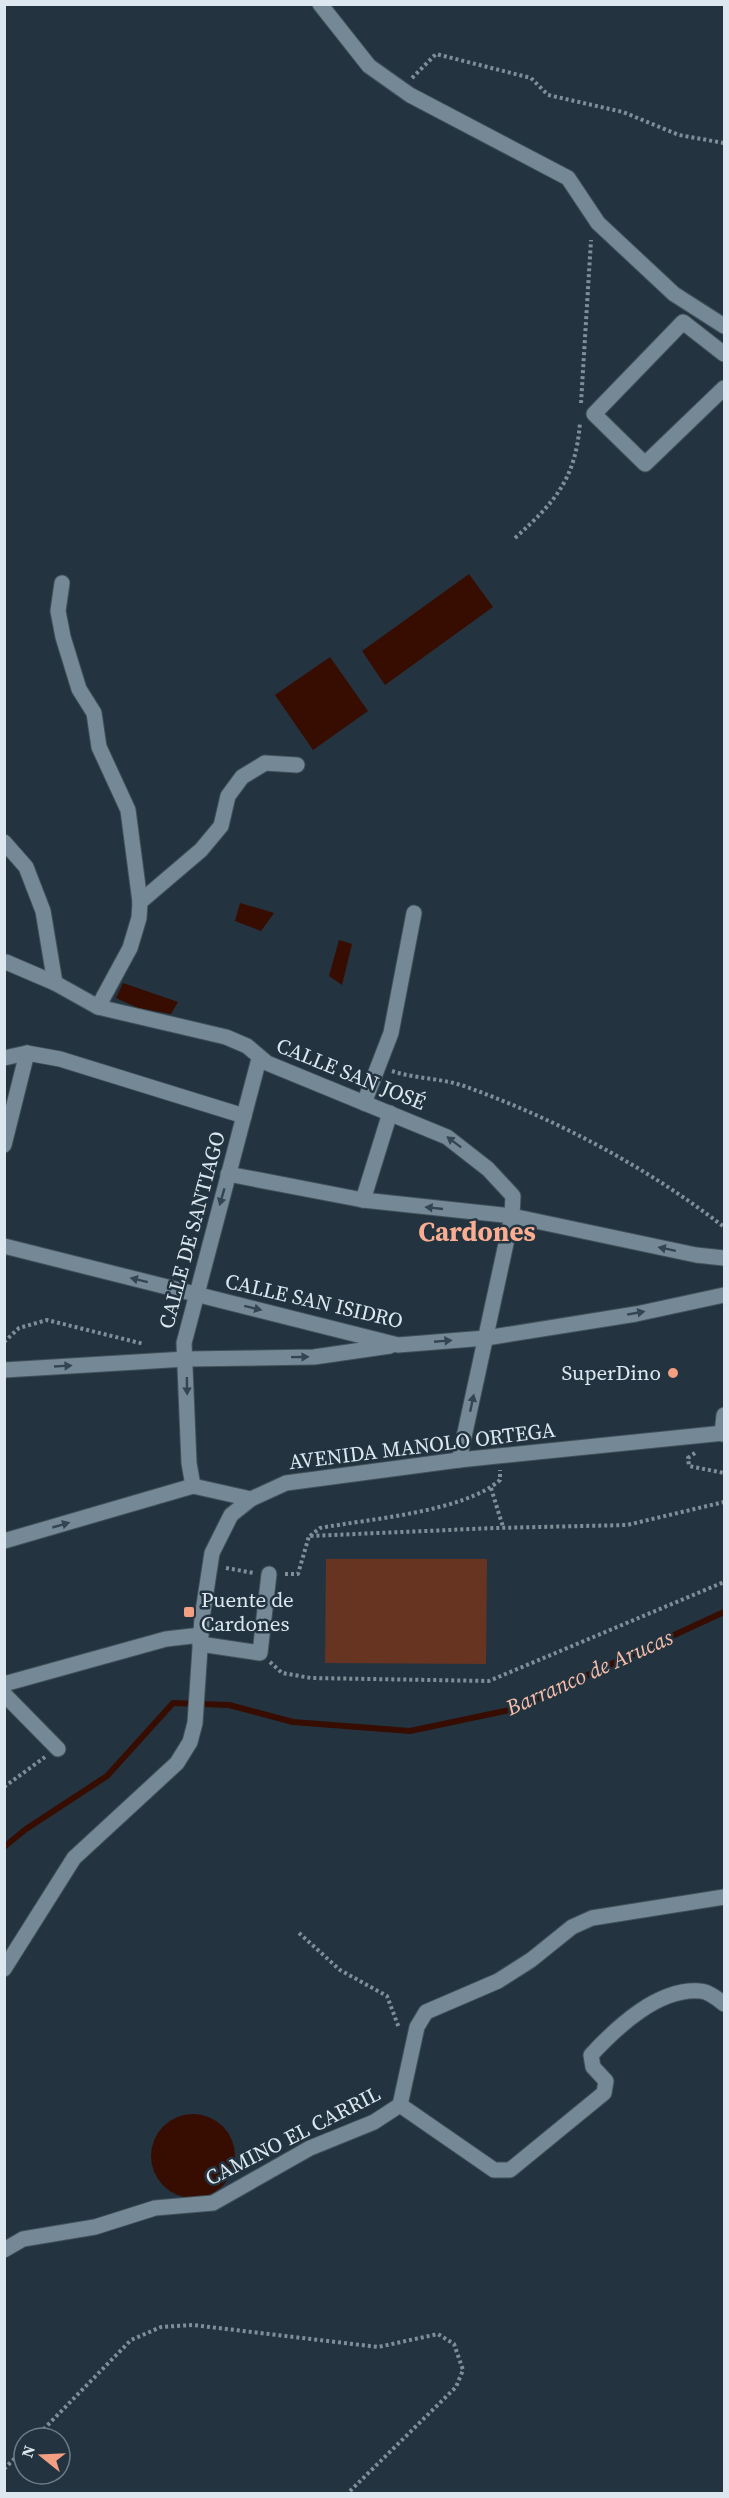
<svg xmlns="http://www.w3.org/2000/svg" width="729" height="2498" font-family="'Source Serif 4',serif">
  <style>
    .green { fill: #663421 }
    .water { fill: #360d00 }
    .lines { fill: none; stroke-linecap: round; stroke-linejoin: round }
    .stream { stroke: #360d00; stroke-width: 6 }
    .minor-casing { stroke: #41515a; stroke-width: 17 }
    .path { stroke: #808e98; stroke-width: 4; stroke-dasharray: 3 3; stroke-linecap: butt }
    .minor { stroke: #748895; stroke-width: 15 }
    .oneway { fill: #334551 }
    .poi-dot { fill: #f2a081; stroke: #233440; stroke-width: 2 }
    .labels { text-anchor: middle; stroke-width: 5; stroke-linejoin: round; paint-order: stroke }
    .street-label { font-size: 21px; fill: #dce7ef; stroke: #233440 }
    .poi-label { font-size: 21px; fill: #dce7ef; stroke: #233440; text-anchor: end }
    .water-label { font-size: 22px; font-style: italic; fill: #f6bda9; stroke: #233440 }
    .district-label { font-size: 27px; font-weight: bold; fill: #fbad91; stroke: #233440 }
  </style>
  <rect width="100%" height="100%" fill="#233440"/>
  <polygon class="green" points="326,1559 487,1559 486,1664 325,1663"/>
  <g class="water">
    <polygon points="469,574 493,607 385,685 362,651"/>
    <polygon points="330,657 368,711 313,750 275,695"/>
    <polygon points="240,903 274,913 261,931 235,921"/>
    <polygon points="339,940 352,944 342,985 329,976"/>
    <polygon points="123,983 178,1002 171,1014 138,1008 116,998"/>
    <circle cx="193" cy="2156" r="42"/>
  </g>
  <g class="lines">
    <polyline class="stream" points="4,1847 26,1829 107,1776 173,1703 229,1705 293,1722 410,1731 514,1709 724,1612"/>
    <defs>
      <g id="minor">
        <polyline points="320,4 369,66 410,95 568,178 598,223 674,294 724,326"/>
        <polyline points="724,354 683,322 594,414 645,464 724,388"/>
        <polyline points="62,583 58,611 63,637 79,689 94,713 99,747 128,810 140,902 139,918 130,948 98,1007"/>
        <polyline points="4,842 26,867 43,911 55,983"/>
        <polyline points="140,902 201,850 221,826 228,796 242,777 265,763 297,765"/>
        <polyline points="6,962 55,983 98,1007 226,1037 247,1046 267,1063 447,1137 488,1169 513,1196 512,1216 459,1460"/>
        <polyline points="4,1058 27,1053 60,1059 244,1116"/>
        <polyline points="364,1103 391,1033 414,913"/>
        <polyline points="4,1145 27,1053"/>
        <polyline points="228,1174 363,1200 512,1216 696,1255 724,1258"/>
        <polyline points="363,1200 390,1113"/>
        <polyline points="4,1246 398,1345 486,1338 636,1314 724,1295"/>
        <polyline points="4,1370 186,1359 314,1357 390,1346"/>
        <polyline points="722,1434 724,1415"/>
        <polyline points="193,1486 189,1463 184,1343 259,1059"/>
        <polyline points="4,1541 193,1486 251,1499"/>
        <polyline points="200,1644 260,1653 269,1574"/>
        <polyline points="4,1684 166,1639 201,1635"/>
        <polyline points="4,1694 58,1749"/>
        <polyline points="4,1969 74,1858 177,1763 190,1742 195,1723 202,1618 212,1553 231,1515 251,1499 286,1483 459,1460 724,1433"/>
        <path d="M 400,2105 L 494,2170 L 510,2170 L 604,2093 L 606,2081 L 593,2067 L 591,2055 C 617,2027 658,1988 700,1991 C 708,1991 718,1999 724,2004"/>
        <polyline points="4,2250 23,2239 95,2227 155,2208 213,2203 310,2148 374,2122 400,2105 417,2027 426,2012 498,1981 531,1960 572,1927 592,1918 724,1897"/>
      </g>
    </defs>
    <use href="#minor" class="minor-casing"/>
    <g class="path">
      <polyline points="412,78 436,54 531,78 548,95 623,112 679,135 724,143"/>
      <polyline points="581,403 591,240"/>
      <path d="M 515,538 C 555,502 576,479 580,422"/>
      <path d="M 392,1071 C 416,1079 441,1078 464,1086 C 556,1119 647,1167 724,1227"/>
      <polyline points="4,1342 19,1328 47,1320 144,1344"/>
      <polyline points="695,1453 688,1458 689,1466 724,1473"/>
      <polyline points="491,1488 503,1527"/>
      <path d="M 310,1536 L 320,1528 C 368,1519 464,1512 500,1480 L 500,1470"/>
      <polyline points="226,1568 254,1573"/>
      <polyline points="285,1574 298,1574 309,1536 495,1528 627,1525 724,1502"/>
      <polyline points="270,1662 282,1673 311,1678 489,1681 724,1582"/>
      <polyline points="4,1787 45,1757"/>
      <polyline points="299,1933 340,1970 387,1996 399,2028"/>
      <polyline points="35,2438 131,2340 161,2327 193,2325 378,2347 438,2334 454,2344 463,2370 456,2387 347,2494"/>
      <polyline points="4,2469 24,2449"/>
    </g>
    <use href="#minor" class="minor"/>
  </g>
  <defs><path id="oneway-solid" d="M-6-.8H1V-3.2L6.5 0L1 3.2V.8H-6Z" transform="scale(1.5)"/></defs>
  <g class="oneway">
    <use href="#oneway-solid" transform="translate(454 1142) rotate(-143)"/>
    <use href="#oneway-solid" transform="translate(222 1197) rotate(106)"/>
    <use href="#oneway-solid" transform="translate(434 1208) rotate(-174)"/>
    <use href="#oneway-solid" transform="translate(667 1249) rotate(-168)"/>
    <use href="#oneway-solid" transform="translate(139 1280) rotate(-166)"/>
    <use href="#oneway-solid" transform="translate(253 1308) rotate(14)"/>
    <use href="#oneway-solid" transform="translate(636 1313) rotate(-10)"/>
    <use href="#oneway-solid" transform="translate(443 1341) rotate(-5)"/>
    <use href="#oneway-solid" transform="translate(300 1357) rotate(-1)"/>
    <use href="#oneway-solid" transform="translate(63 1366) rotate(-3)"/>
    <use href="#oneway-solid" transform="translate(187 1386) rotate(89)"/>
    <use href="#oneway-solid" transform="translate(472 1403) rotate(-78)"/>
    <use href="#oneway-solid" transform="translate(61 1525) rotate(-16)"/>
  </g>
  <g class="poi-dot">
    <circle cx="673" cy="1373" r="6"/>
    <rect x="183" y="1606" width="12" height="12" rx="3"/>
  </g>
  <g class="labels">
    <g class="street-label">
      <text transform="translate(351 1074) rotate(22)" y="7">CALLE SAN JOSÉ</text>
      <text transform="translate(192 1230) rotate(-75)" y="7">CALLE DE SANTIAGO</text>
      <text transform="translate(314 1301) rotate(13)" y="7">CALLE SAN ISIDRO</text>
      <text transform="translate(422 1446) rotate(-7)" y="7">AVENIDA MANOLO ORTEGA</text>
      <text transform="translate(293 2136) rotate(-27)" y="7">CAMINO EL CARRIL</text>
    </g>
    <g class="poi-label">
      <text x="661" y="1380">SuperDino</text>
      <text x="201" y="1607" text-anchor="start">Puente de<tspan x="201" dy="24">Cardones</tspan></text>
    </g>
    <g class="water-label">
      <text transform="translate(589 1672) rotate(-24)" y="8">Barranco de Arucas</text>
    </g>
    <g class="district-label">
      <text x="477" y="1241">Cardones</text>
    </g>
  </g>
  <rect width="729" height="2498" fill="none" stroke="#dce7ef" stroke-width="12"/>
  <g transform="translate(42 2456) rotate(288)"><circle r="28" fill="#233440" stroke="#6d7c86" stroke-width="1.5"/>
  <path d="M0-4.5L10 22L0 15L-10 22Z" fill="#f2a081"/>
  <text y="-9" font-size="16" font-weight="bold" text-anchor="middle" fill="#dce7ef">N</text>
  </g>
</svg>
